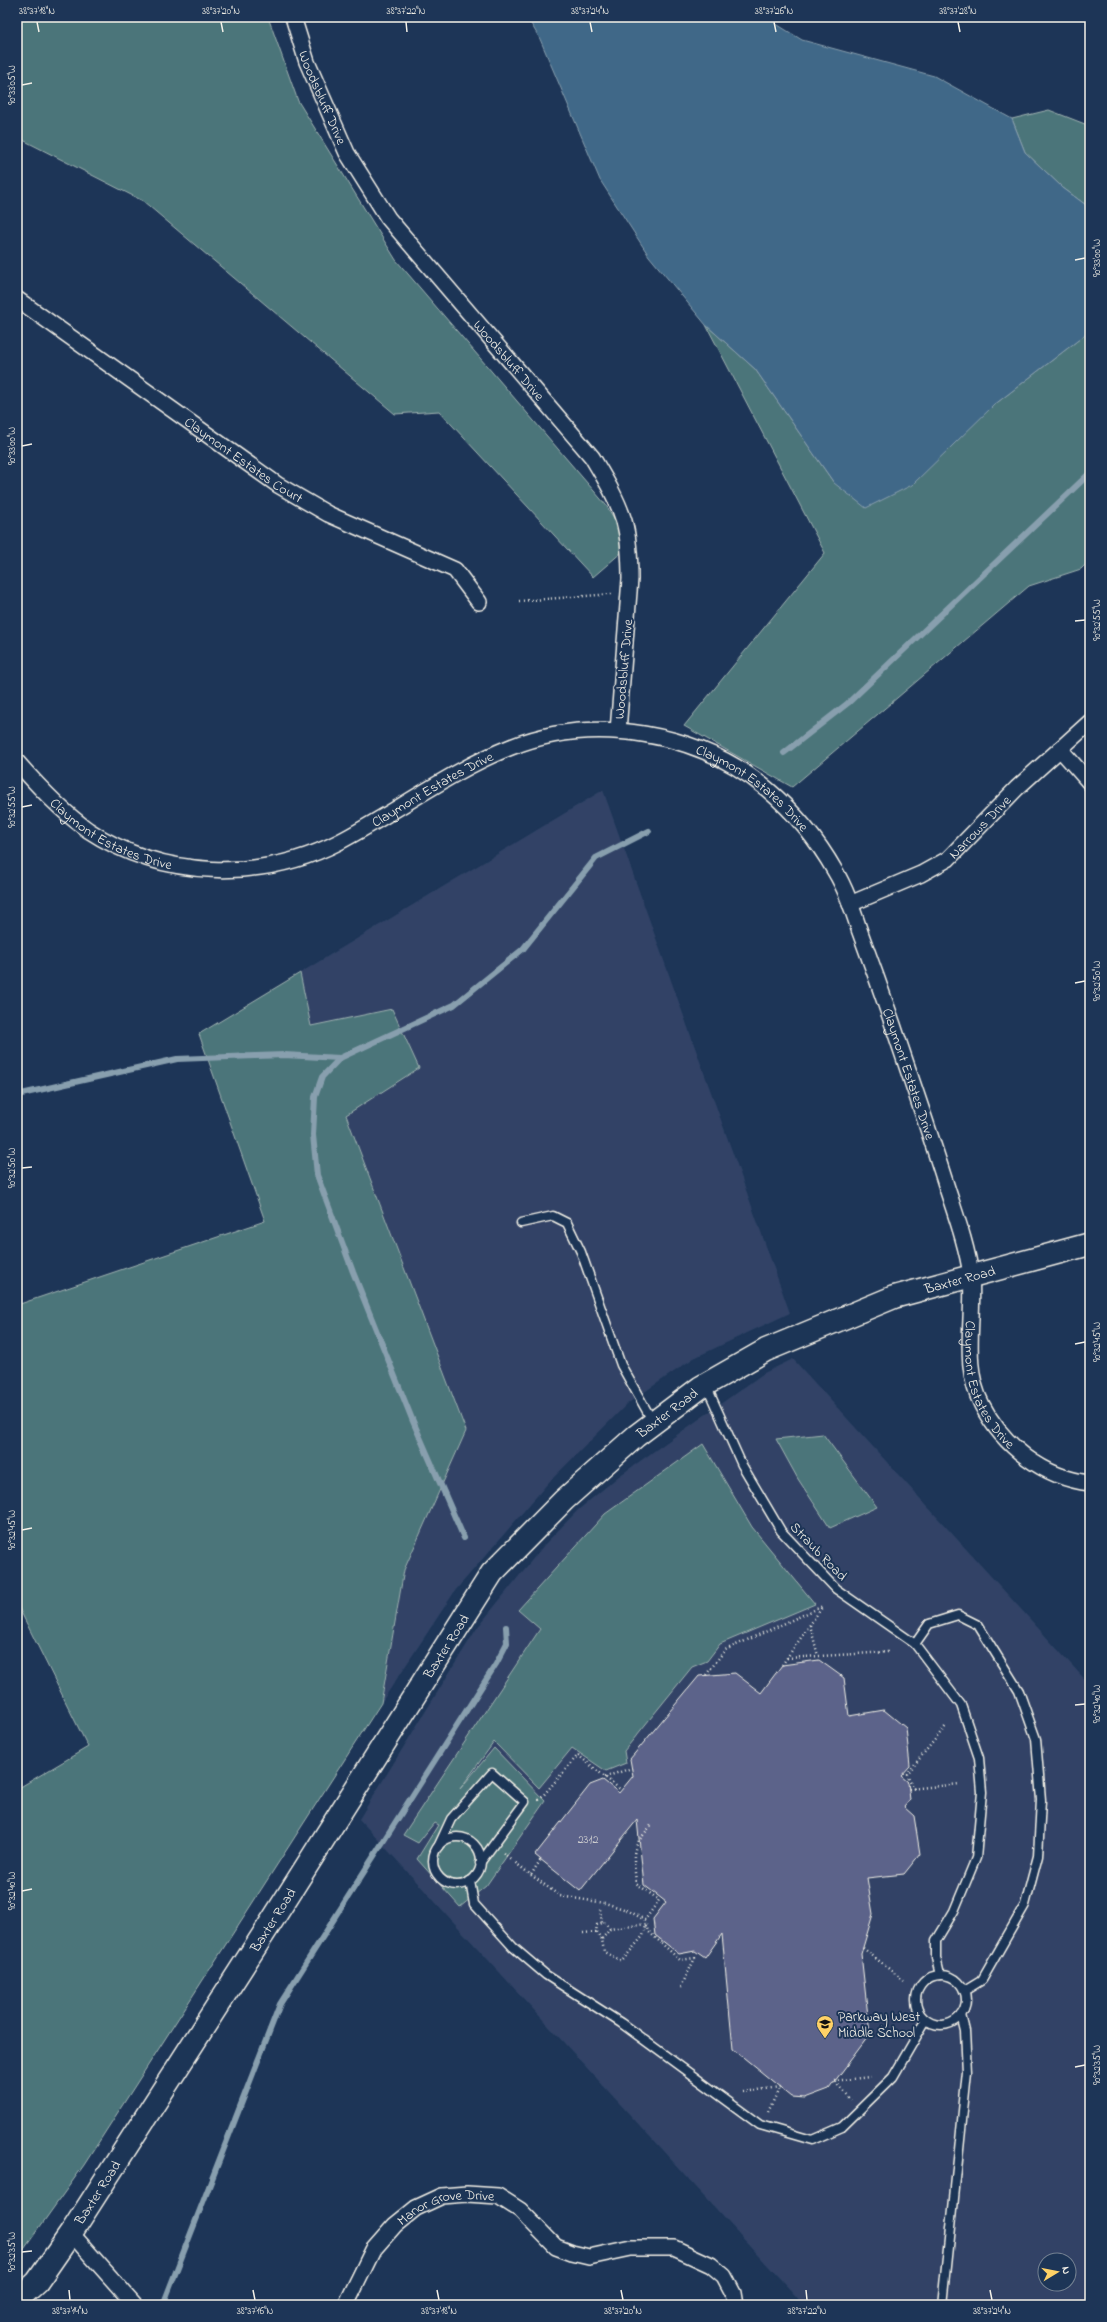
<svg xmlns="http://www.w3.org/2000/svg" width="1107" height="2322" font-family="'Indie Flower',sans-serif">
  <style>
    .built { fill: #304366; fill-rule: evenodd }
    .green { fill: #4c757a; stroke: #a0b3b1 }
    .water { fill: #406888; stroke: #889fae }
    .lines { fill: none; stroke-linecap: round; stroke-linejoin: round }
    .stream { stroke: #889fae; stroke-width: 6 }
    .building { fill: #5c648a; stroke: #f4f1e8 }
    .service-casing { stroke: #f4f1e8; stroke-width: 11 }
    .minor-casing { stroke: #f4f1e8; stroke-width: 18 }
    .secondary-casing { stroke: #f4f1e8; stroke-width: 25 }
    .path { stroke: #f4f1e8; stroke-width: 2.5; stroke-dasharray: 1 3; stroke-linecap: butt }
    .service { stroke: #1d3557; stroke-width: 8 }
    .minor { stroke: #1d3557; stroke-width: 15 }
    .secondary { stroke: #1d3557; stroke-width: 22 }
    .ticks { fill: none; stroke: #f4f1e8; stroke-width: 1.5 }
    .labels { text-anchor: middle; stroke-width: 4; stroke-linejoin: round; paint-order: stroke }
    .number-label { font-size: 12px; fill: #ceced0 }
    .street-label { font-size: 14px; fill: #f4f1e8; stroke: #1d3557 }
    .poi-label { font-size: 14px; fill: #f4f1e8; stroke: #1d3557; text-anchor: start }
    .neatline { fill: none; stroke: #f4f1e8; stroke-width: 1.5 }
    .ticks-label { font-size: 10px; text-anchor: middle; fill: #f4f1e8 }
  </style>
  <rect width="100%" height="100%" fill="#1d3557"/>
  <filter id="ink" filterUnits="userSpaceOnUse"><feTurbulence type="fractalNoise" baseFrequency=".025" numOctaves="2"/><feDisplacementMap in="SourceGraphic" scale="8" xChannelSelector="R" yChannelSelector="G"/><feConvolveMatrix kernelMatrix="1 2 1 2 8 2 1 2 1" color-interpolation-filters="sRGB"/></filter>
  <g filter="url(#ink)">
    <g class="built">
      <polygon points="603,790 790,1313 694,1358 627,1404 549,1482 455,1591 381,1703 404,1570 466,1431 346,1114 418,1068 392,1009 311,1026 300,973"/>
      <path d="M 793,1359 L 1090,1685 L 1090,2305 L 804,2305 L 359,1819 L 477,1628 L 544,1545 L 578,1510 L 619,1476 L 764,1373 ZM 1045,2260 L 1069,2260 L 1069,2284 L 1045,2284 Z"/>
    </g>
    <g class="green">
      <polygon points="17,17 268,17 298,101 396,260 606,505 630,545 593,577 439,411 395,414 143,201 17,137"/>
      <polygon points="1049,110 1090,126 1090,208 1063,188 1025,152 1012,119"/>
      <polygon points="706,325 755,369 834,483 994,405 1090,331 1090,560 1081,569 1029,586 792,787 684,726 825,553"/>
      <polygon points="300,973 311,1026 392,1009 419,1068 346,1115 466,1431 404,1570 381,1703 84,2165 17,2259 17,1789 88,1747 17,1604 17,1305 265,1221 199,1034"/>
      <polygon points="823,1434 877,1507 830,1528 798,1479 776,1439"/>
      <polygon points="703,1444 752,1527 815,1604 720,1644 707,1661 692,1667 624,1751 626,1763 606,1771 572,1748 539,1788 494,1742 460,1789 494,1748 545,1801 486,1886 460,1907 417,1859 438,1825 434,1823 418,1843 403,1835 540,1629 518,1610 605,1514"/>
    </g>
    <polygon class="water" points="527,17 765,17 802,40 934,76 1012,119 1025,152 1063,188 1090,208 1090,331 994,405 912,485 866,508 834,483 755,369 706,325 649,256 600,180 540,39"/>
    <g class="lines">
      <g class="stream">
        <polyline points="784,753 848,703 1090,473"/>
        <polyline points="17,1095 177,1059 284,1055 340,1058"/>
        <polyline points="464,1538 412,1419 353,1272 317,1175 313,1135 315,1097 322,1077 340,1058 454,1005 523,949 596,858 649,831"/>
        <polyline points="163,2305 280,2004 496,1664 507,1643 506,1627"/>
      </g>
    </g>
    <polygon class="building" points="819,1660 844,1678 849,1716 884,1710 906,1728 910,1766 901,1776 908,1782 910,1800 904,1807 914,1816 920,1854 904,1874 867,1878 873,1914 861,1954 870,2034 829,2089 805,2098 792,2097 733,2049 722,1934 705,1958 695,1951 679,1954 655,1935 653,1919 666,1902 644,1885 637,1820 580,1891 535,1855 590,1785 603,1780 619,1793 633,1776 630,1759 699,1676 735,1673 761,1693 782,1665"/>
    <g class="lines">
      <defs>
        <g id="service">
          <polyline points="521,1223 553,1216 567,1223 581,1252 621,1365 653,1422"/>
          <polyline points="706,1385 742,1465 781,1531 836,1589 915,1644"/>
          <circle cx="457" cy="1861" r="24"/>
          <polyline points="438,1847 451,1819 492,1773 525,1802 480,1863"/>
          <polyline points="470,1881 474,1904 513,1947 546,1975 621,2023 760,2125 812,2140 842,2127 893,2077 926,2020"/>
          <polyline points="940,1975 936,1958 936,1941 954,1911 976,1858 982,1792 979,1758 961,1705 915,1644 929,1624 958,1615 978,1625 1019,1691 1036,1739 1041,1800 1038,1856 1025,1905 982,1980 964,1991"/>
          <circle cx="941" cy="2000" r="25"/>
          <polyline points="943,2305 967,2072 965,2031 961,2015"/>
        </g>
        <g id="minor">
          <path id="s1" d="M 293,17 L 307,62 L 347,153 L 388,218 L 592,457 C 604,477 617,498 624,521 C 629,539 630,560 630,579 L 618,731"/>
          <path id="s2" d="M 17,299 L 278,485 L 328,514 L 455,570 L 479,602"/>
          <polyline points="1060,749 1090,783"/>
          <path id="s3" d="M 17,762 C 38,786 61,811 88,830 C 162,879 261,882 339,842 C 396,812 452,770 511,747 C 594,714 699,732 767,789 C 793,811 818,841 835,871 C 846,889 853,911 860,932 C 871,962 882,993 893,1025 C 911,1079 930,1133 947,1188 C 956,1216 967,1246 971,1275 C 975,1318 961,1365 982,1405 C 1003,1446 1044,1478 1090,1483"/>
          <path id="s4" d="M 850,904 L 921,874 L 948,859 L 1017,788 L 1090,722"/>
          <polyline points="71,2233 135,2305"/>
          <path id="s5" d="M 346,2305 L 373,2250 L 395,2225 L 416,2208 L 442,2196 L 467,2194 L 498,2196 L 520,2210 L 556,2247 L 572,2253 L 589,2257 L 631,2248 L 674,2248 L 711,2265 L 724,2276 L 733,2293 L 735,2305"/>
        </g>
        <g id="secondary">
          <path id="s6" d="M 17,2300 L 37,2282 L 71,2233 L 268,1927 L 492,1573 L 564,1500 L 636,1436 L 701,1387 L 766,1350 L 894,1297 L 1090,1244"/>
        </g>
      </defs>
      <use href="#service" class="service-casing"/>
      <use href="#minor" class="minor-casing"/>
      <use href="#secondary" class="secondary-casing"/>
      <g class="path">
        <polyline points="519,601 612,594"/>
        <polyline points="810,1625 818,1656"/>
        <polyline points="787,1658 888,1652"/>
        <polyline points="782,1665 823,1606"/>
        <polyline points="706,1675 725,1650 823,1606"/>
        <polyline points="605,1777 632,1768"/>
        <polyline points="909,1789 960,1784"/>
        <polyline points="914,1789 907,1774 946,1726"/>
        <polyline points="538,1799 541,1798 578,1755 621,1790"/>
        <polyline points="503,1853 531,1875 541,1859"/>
        <path d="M 531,1875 L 560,1896 L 605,1903 L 627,1910 L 645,1920 L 659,1900 L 636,1883 C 633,1848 630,1851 653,1823"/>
        <polyline points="646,1925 648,1931 680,1960 695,1958 681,1987"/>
        <polyline points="596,1932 602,1939 604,1952 622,1961 643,1936 646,1924 610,1929 604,1922 602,1923 600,1909"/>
        <polyline points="583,1933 596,1932 597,1925 602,1923"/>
        <polyline points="602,1939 610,1929"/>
        <polyline points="863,1948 904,1981"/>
        <polyline points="834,2081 870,2077"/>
        <polyline points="835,2082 851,2100"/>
        <polyline points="743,2092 780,2087"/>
        <polyline points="768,2112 780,2087"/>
      </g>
      <use href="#service" class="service"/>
      <use href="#minor" class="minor"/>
      <use href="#secondary" class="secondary"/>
    </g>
  </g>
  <path class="ticks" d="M 37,22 L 39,32M 221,22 L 223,32M 406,22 L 407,32M 590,22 L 592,32M 774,22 L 776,32M 958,22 L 960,32M 22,85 L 32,83M 1075,260 L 1085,258M 22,446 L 32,444M 1075,621 L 1085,620M 22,807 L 32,805M 1075,983 L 1085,981M 22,1168 L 32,1167M 1075,1344 L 1085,1342M 22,1530 L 32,1528M 1075,1705 L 1085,1704M 22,1891 L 32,1889M 1075,2067 L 1085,2065M 22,2252 L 32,2251M 69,2290 L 70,2300M 253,2290 L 255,2300M 437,2290 L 439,2300M 621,2290 L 623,2300M 806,2290 L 807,2300M 990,2290 L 992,2300"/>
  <defs>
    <symbol id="school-pin" viewBox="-11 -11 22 30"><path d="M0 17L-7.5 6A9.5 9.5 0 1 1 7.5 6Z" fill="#ffd166" stroke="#1d3557"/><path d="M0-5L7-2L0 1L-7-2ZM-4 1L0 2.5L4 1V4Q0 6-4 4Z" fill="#111"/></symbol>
  </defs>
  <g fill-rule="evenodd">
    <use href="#school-pin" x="815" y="2014" width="20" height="27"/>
  </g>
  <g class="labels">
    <g class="number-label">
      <text x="588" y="1843">2312</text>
    </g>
    <g class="street-label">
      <text dy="5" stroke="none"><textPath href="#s1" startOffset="86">Woodsbluff Drive</textPath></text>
      <text dy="5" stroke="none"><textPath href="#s1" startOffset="410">Woodsbluff Drive</textPath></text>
      <text dy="5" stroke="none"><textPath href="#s2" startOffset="278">Claymont Estates Court</textPath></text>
      <text transform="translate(623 669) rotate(-85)" y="5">Woodsbluff Drive</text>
      <text dy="5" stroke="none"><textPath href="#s3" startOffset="469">Claymont Estates Drive</textPath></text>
      <text dy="5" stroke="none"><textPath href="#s3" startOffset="817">Claymont Estates Drive</textPath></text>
      <text dy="5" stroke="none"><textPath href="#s4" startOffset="153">Narrows Drive</textPath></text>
      <text dy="5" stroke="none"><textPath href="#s3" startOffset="121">Claymont Estates Drive</textPath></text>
      <text dy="5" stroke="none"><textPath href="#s3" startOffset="1153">Claymont Estates Drive</textPath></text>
      <text dy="5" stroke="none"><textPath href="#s6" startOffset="1431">Baxter Road</textPath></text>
      <text dy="5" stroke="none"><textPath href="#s3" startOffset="1478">Claymont Estates Drive</textPath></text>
      <text dy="5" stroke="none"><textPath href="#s6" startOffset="1107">Baxter Road</textPath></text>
      <text transform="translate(819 1551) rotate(46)" y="5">Straub Road</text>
      <text dy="5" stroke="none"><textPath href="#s6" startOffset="783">Baxter Road</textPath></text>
      <text dy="5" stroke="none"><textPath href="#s6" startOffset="459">Baxter Road</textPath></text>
      <text dy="5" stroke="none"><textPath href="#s6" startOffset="135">Baxter Road</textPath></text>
      <text dy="5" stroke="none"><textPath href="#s5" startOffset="151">Manor Grove Drive</textPath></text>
    </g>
    <g class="poi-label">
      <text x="838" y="2021">Parkway West<tspan x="838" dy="16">Middle School</tspan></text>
    </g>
  </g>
  <rect width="1107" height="2322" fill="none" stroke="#1d3557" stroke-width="44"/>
  <g transform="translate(1057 2272) rotate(80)"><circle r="19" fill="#1d3557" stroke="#738091"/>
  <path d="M0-3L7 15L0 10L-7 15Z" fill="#ffd166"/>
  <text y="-6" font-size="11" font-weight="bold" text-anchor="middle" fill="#f4f1e8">N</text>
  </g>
  <rect x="22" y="22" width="1063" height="2278" class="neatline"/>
  <g class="ticks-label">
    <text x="37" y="14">38°37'18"N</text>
    <text x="221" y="14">38°37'20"N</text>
    <text x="406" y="14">38°37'22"N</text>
    <text x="590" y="14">38°37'24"N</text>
    <text x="774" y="14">38°37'26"N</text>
    <text x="958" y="14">38°37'28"N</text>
    <text transform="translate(11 85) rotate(-90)" y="4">90°33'05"W</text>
    <text transform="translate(1096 258) rotate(-90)" y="4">90°33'00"W</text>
    <text transform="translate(11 446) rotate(-90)" y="4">90°33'00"W</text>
    <text transform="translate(1096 620) rotate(-90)" y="4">90°32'55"W</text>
    <text transform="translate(11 807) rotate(-90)" y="4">90°32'55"W</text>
    <text transform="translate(1096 981) rotate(-90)" y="4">90°32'50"W</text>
    <text transform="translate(11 1168) rotate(-90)" y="4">90°32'50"W</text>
    <text transform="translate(1096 1342) rotate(-90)" y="4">90°32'45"W</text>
    <text transform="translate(11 1530) rotate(-90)" y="4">90°32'45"W</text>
    <text transform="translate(1096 1704) rotate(-90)" y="4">90°32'40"W</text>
    <text transform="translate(11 1891) rotate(-90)" y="4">90°32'40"W</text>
    <text transform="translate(1096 2065) rotate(-90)" y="4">90°32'35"W</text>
    <text transform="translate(11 2252) rotate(-90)" y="4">90°32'35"W</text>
    <text x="70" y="2314">38°37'14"N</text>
    <text x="255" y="2314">38°37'16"N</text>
    <text x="439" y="2314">38°37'18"N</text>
    <text x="623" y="2314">38°37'20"N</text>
    <text x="807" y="2314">38°37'22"N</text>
    <text x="992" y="2314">38°37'24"N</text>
  </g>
</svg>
